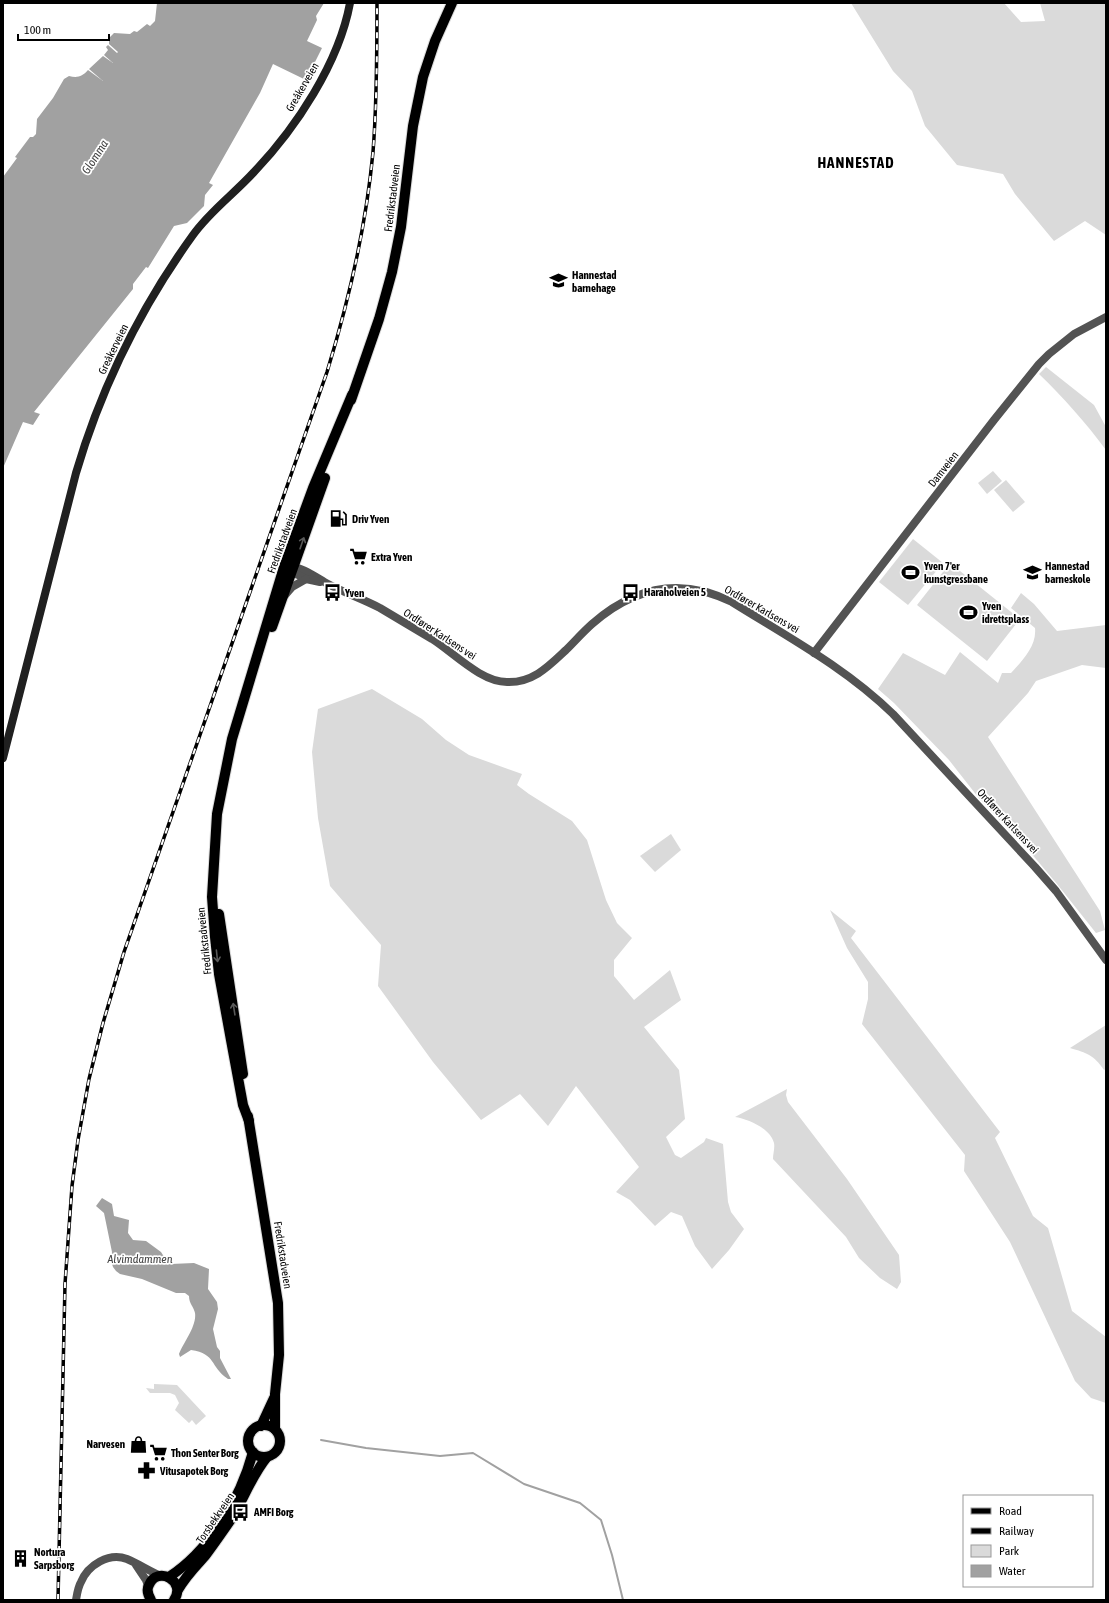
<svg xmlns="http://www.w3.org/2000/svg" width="1109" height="1603" font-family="'Asap Condensed',sans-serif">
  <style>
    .green { fill: #dadada }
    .water { fill: #a1a1a1 }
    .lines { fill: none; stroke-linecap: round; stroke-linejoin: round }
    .stream { stroke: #a1a1a1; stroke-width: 2 }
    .primary-casing { stroke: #dbdbdb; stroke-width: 12 }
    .tertiary { stroke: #535353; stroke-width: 8 }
    .secondary { stroke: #202020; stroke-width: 8 }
    .primary { stroke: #000; stroke-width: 10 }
    .rail-casing { stroke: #000; stroke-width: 3.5 }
    .rail { stroke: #fff; stroke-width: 2; stroke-dasharray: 6; stroke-linecap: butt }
    .oneway { stroke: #595959 }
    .labels { text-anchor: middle; stroke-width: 3.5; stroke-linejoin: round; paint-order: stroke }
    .street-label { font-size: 11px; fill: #000; stroke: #fff }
    .poi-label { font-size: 11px; font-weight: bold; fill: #000; stroke: #fff; text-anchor: start }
    .water-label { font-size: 12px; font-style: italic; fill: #424242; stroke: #fff }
    .district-label { font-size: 15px; font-weight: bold; letter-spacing: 1px; fill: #000; stroke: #fff }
  </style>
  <rect width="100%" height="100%" fill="#fff"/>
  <g class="green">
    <polygon points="851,3 1004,3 1021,22 1045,21 1040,3 1106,3 1106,235 1085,221 1054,241 1015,194 1003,174 957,165 925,126 912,91 893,71"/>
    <path d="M 1046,367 L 1094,405 L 1106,427 L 1106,450 C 1086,423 1064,398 1039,374 Z"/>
    <polygon points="993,471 1002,481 987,494 978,483"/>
    <polygon points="1006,480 1025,502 1013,512 994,490"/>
    <polygon points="913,539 943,563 908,605 879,582"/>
    <polygon points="950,563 1020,619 987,661 917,605"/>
    <path d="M 1021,593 L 1034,604 L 1057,631 L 1106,625 L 1106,668 L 1082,665 L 1036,681 L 1028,693 L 988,737 L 1100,911 L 1105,930 L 1096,933 L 1057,884 L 1030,852 L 978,797 L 949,760 L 894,703 L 878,689 L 903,653 L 945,675 L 960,652 L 998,683 L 1002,673 L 1011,673 C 1022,661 1037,646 1035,628 L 1011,608 Z"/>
    <polygon points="372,689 422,719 446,740 469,755 522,774 517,785 529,794 572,821 587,840 606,900 617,923 632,938 614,960 614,976 634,1000 670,970 681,1000 644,1027 679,1070 685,1119 666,1137 675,1155 681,1158 704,1142 706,1138 723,1144 728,1202 731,1212 744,1229 729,1250 712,1269 695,1246 682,1216 671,1212 655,1226 630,1200 616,1192 639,1167 576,1086 548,1126 520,1094 481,1120 433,1062 378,986 381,945 330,886 318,818 312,752 318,709"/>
    <polygon points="671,834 681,850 655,872 640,856"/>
    <polygon points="830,910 856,931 851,938 1000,1132 995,1138 1033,1216 1048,1228 1072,1311 1106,1337 1106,1403 1091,1398 1075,1381 1010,1242 964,1171 965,1155 862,1024 868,999 868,982 847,948"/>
    <path d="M 1106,1025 L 1106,1069 L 1104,1070 C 1094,1055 1087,1053 1070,1048 Z"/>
    <path d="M 787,1089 L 786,1095 L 788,1102 L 847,1179 L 899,1255 L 901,1282 L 897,1289 L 880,1278 L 859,1258 L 846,1237 L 773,1159 C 773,1154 775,1148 774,1143 C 770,1128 748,1119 735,1117 Z"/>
    <polygon points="154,1384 177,1385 206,1416 196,1425 192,1420 189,1423 175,1410 179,1403 175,1395 170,1393 150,1393 146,1388 154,1389"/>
  </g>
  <g class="water">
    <path d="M 157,3 L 324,3 L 316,16 L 317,20 L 307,41 L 322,48 L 306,80 L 273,64 L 260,93 L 209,183 L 213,185 L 205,195 L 204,206 L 187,223 L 174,226 L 148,268 L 146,267 L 133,284 L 133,289 L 34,412 L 40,414 L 33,425 L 23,422 L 3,468 L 3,177 L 17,158 L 15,157 L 30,137 L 33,137 L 36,134 L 37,119 L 53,98 L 64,79 L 69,76 C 77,78 82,77 88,70 L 103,81 L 89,69 L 103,56 L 113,63 L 104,55 L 108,50 L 106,47 L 108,45 L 117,53 L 118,52 L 109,44 L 109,38 L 114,33 L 130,34 L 134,31 L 137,32 L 147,24 L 150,26 L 155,21 Z"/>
    <path d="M 102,1198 L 112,1204 L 114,1216 L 129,1220 L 128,1233 L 133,1240 L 146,1241 L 161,1252 L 168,1263 L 171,1264 L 194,1263 L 209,1269 L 208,1289 L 217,1302 L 218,1309 L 213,1329 L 217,1347 L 220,1351 L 220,1358 L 231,1379 L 228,1379 C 209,1366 217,1354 191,1350 L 180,1357 L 179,1354 C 183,1343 197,1326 195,1313 C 194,1307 189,1304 189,1296 L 185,1293 L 176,1293 L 142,1279 L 120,1274 L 116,1271 L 113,1267 L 111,1261 L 112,1252 L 104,1213 L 96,1206 Z"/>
  </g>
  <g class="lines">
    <polyline class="stream" points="321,1440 366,1448 440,1456 473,1453 524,1484 580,1503 601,1520 612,1555 623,1600"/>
    <defs>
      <g id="primary">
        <polyline points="351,400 379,319 392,272 401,227 413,126 423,77 435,41 452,3"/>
        <polyline points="272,627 325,478"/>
        <polyline points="219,914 243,1074"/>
        <polyline points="248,1116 278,1303 279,1355 275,1394 275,1429"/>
        <polyline points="249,1121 243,1105 231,1040 219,974 215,937 212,897 217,814 232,739 284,567 313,488 352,395"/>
        <circle cx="264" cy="1441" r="16"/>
        <polyline points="261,1426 274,1398"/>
        <path d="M 169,1577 C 210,1550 240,1500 253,1452"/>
        <path d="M 178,1590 C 185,1577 195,1567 205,1556 C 214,1544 223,1531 232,1518 C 244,1498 252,1475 267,1457"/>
        <path d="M 151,1600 C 148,1595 146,1590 149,1585 C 157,1565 187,1581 174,1600"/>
      </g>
    </defs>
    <use href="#primary" class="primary-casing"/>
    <g class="tertiary">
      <path d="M 289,567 C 302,566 317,578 328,584 C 345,593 363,599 380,608 C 397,618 415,629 432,639 C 454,653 481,682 507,682 C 533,683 549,666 566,650 C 575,641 583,632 592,624 C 634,587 681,577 732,602 C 788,637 846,668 893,714 L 1035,867 L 1056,891 L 1106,960"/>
      <polyline points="288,570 306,579 320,582"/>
      <polyline points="285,595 292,587 306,579"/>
      <polyline points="814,653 994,420 1039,364 1049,354 1074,334 1106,317"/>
      <polyline points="136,1565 146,1580 148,1586"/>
      <path d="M 76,1600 C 77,1594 78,1587 81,1582 C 88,1565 109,1552 127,1559 C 139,1564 149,1571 161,1576"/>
    </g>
    <path class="secondary" d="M 3,758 L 76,473 C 101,388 141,307 193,235 C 210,211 234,194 254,172 C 296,128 339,63 350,3"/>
    <use href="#primary" class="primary"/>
    <defs>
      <path id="rail" d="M 58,1600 L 65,1284 L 72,1186 L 78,1140 L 89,1079 L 103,1023 L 124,952 L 327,372 C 349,300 366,227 373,152 C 377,102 377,53 377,3"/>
    </defs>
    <use href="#rail" class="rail-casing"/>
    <use href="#rail" class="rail"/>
  </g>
  <defs><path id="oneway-shaft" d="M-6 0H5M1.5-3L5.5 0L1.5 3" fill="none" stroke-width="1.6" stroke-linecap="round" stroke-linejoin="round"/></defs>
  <g class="oneway">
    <use href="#oneway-shaft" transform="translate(302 543) rotate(-71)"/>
    <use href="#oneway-shaft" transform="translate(217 956) rotate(84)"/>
    <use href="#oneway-shaft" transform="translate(234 1009) rotate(-99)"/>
  </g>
  <defs>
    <symbol id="school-bare" viewBox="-9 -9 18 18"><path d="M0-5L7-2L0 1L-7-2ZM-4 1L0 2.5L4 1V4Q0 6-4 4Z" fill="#000" stroke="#fff" stroke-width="2.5" paint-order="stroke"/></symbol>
    <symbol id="fuel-bare" viewBox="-9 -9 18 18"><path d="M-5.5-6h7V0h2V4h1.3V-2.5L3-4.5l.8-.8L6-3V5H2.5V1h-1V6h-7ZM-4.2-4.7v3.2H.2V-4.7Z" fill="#000" stroke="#fff" stroke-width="2.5" paint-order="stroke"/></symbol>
    <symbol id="supermarket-bare" viewBox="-9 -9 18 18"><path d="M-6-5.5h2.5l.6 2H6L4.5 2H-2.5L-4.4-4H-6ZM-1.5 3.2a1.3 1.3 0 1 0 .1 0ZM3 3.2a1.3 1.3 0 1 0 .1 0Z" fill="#000" stroke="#fff" stroke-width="2.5" paint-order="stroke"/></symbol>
    <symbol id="stadium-bare" viewBox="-9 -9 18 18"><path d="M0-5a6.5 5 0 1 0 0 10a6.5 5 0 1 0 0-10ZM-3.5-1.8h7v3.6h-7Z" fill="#000" stroke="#fff" stroke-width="2.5" paint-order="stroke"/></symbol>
    <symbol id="bus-bare" viewBox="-9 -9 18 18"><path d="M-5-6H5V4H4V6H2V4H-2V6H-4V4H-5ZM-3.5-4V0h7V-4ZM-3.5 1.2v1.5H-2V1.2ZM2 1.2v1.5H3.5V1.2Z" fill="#000" stroke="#fff" stroke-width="2.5" paint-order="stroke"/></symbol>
    <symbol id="shop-bare" viewBox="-9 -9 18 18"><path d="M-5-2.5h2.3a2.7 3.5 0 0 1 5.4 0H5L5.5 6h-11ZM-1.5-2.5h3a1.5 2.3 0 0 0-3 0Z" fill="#000" stroke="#fff" stroke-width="2.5" paint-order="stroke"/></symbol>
    <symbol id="pharmacy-bare" viewBox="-9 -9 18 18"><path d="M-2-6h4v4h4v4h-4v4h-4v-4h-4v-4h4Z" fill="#000" stroke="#fff" stroke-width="2.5" paint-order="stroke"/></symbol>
    <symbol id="building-bare" viewBox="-9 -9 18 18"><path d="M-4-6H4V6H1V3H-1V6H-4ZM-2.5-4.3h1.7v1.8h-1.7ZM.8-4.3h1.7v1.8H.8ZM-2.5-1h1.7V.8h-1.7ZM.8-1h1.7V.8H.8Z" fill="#000" stroke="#fff" stroke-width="2.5" paint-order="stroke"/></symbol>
  </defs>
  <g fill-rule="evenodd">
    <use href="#school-bare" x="546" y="268" width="25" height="25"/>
    <use href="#fuel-bare" x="326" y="506" width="25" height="25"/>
    <use href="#supermarket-bare" x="346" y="544" width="25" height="25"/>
    <use href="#stadium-bare" x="898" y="560" width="25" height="25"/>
    <use href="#school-bare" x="1020" y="560" width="25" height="25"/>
    <use href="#bus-bare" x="618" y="580" width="25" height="25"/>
    <use href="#bus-bare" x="320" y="580" width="25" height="25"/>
    <use href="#stadium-bare" x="956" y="600" width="25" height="25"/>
    <use href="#shop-bare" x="126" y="1432" width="25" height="25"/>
    <use href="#supermarket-bare" x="146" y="1440" width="25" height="25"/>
    <use href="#pharmacy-bare" x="134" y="1458" width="25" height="25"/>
    <use href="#bus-bare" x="228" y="1500" width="25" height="25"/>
    <use href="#building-bare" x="8" y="1546" width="25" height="25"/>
  </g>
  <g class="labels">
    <g class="street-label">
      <text transform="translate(302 87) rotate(-60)" y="4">Greåkerveien</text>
      <text transform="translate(392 198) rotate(-83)" y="4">Fredrikstadveien</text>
      <text transform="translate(113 349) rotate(-64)" y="4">Greåkerveien</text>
      <text transform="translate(943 469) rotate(-52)" y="4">Damveien</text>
      <text transform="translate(282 541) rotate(-70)" y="4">Fredrikstadveien</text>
      <text transform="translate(762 609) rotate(30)" y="4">Ordfører Karlsens vei</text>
      <text transform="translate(440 634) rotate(33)" y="4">Ordfører Karlsens vei</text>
      <text transform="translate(1008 821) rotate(47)" y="4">Ordfører Karlsens vei</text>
      <text transform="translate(204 941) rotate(-96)" y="4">Fredrikstadveien</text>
      <text transform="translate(283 1255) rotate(81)" y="4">Fredrikstadveien</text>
      <text transform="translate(215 1518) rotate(-56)" y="4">Torsbekkveien</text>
    </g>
    <g class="poi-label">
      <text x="572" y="279">Hannestad<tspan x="572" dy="13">barnehage</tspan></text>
      <text x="352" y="523">Driv Yven</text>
      <text x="371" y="561">Extra Yven</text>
      <text x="924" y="570">Yven 7'er<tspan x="924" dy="13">kunstgressbane</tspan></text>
      <text x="1045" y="570">Hannestad<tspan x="1045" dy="13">barneskole</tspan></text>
      <text x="644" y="596">Haraholveien 5</text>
      <text x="345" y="597">Yven</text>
      <text x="982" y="610">Yven<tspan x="982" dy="13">idrettsplass</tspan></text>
      <text x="125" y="1448" text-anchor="end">Narvesen</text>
      <text x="171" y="1457">Thon Senter Borg</text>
      <text x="160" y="1475">Vitusapotek Borg</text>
      <text x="254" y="1516">AMFI Borg</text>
      <text x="34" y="1556">Nortura<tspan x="34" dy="13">Sarpsborg</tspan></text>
    </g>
    <g class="water-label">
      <text transform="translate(95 157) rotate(-57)" y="4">Glomma</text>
      <text x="140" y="1263">Alvimdammen</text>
    </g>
    <g class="district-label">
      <text x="856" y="168">HANNESTAD</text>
    </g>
  </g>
  <rect width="1109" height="1603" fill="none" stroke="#000000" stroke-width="8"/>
  <rect x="963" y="1495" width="130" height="92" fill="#ffffff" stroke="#999999"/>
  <rect x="971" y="1508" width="20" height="6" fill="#000000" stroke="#999999"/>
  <text x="999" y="1515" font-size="12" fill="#000000">Road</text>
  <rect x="971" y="1528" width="20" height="6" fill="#000000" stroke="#999999"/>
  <text x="999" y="1535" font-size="12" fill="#000000">Railway</text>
  <rect x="971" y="1545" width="20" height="12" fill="#dadada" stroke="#999999"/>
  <text x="999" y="1555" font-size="12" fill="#000000">Park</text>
  <rect x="971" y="1565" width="20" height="12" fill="#a1a1a1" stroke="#999999"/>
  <text x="999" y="1575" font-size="12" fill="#000000">Water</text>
  <path d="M18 34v6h91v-6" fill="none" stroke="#000000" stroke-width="2"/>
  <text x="24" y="34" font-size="12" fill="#000000" stroke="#ffffff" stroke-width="3" paint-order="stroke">100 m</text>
</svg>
